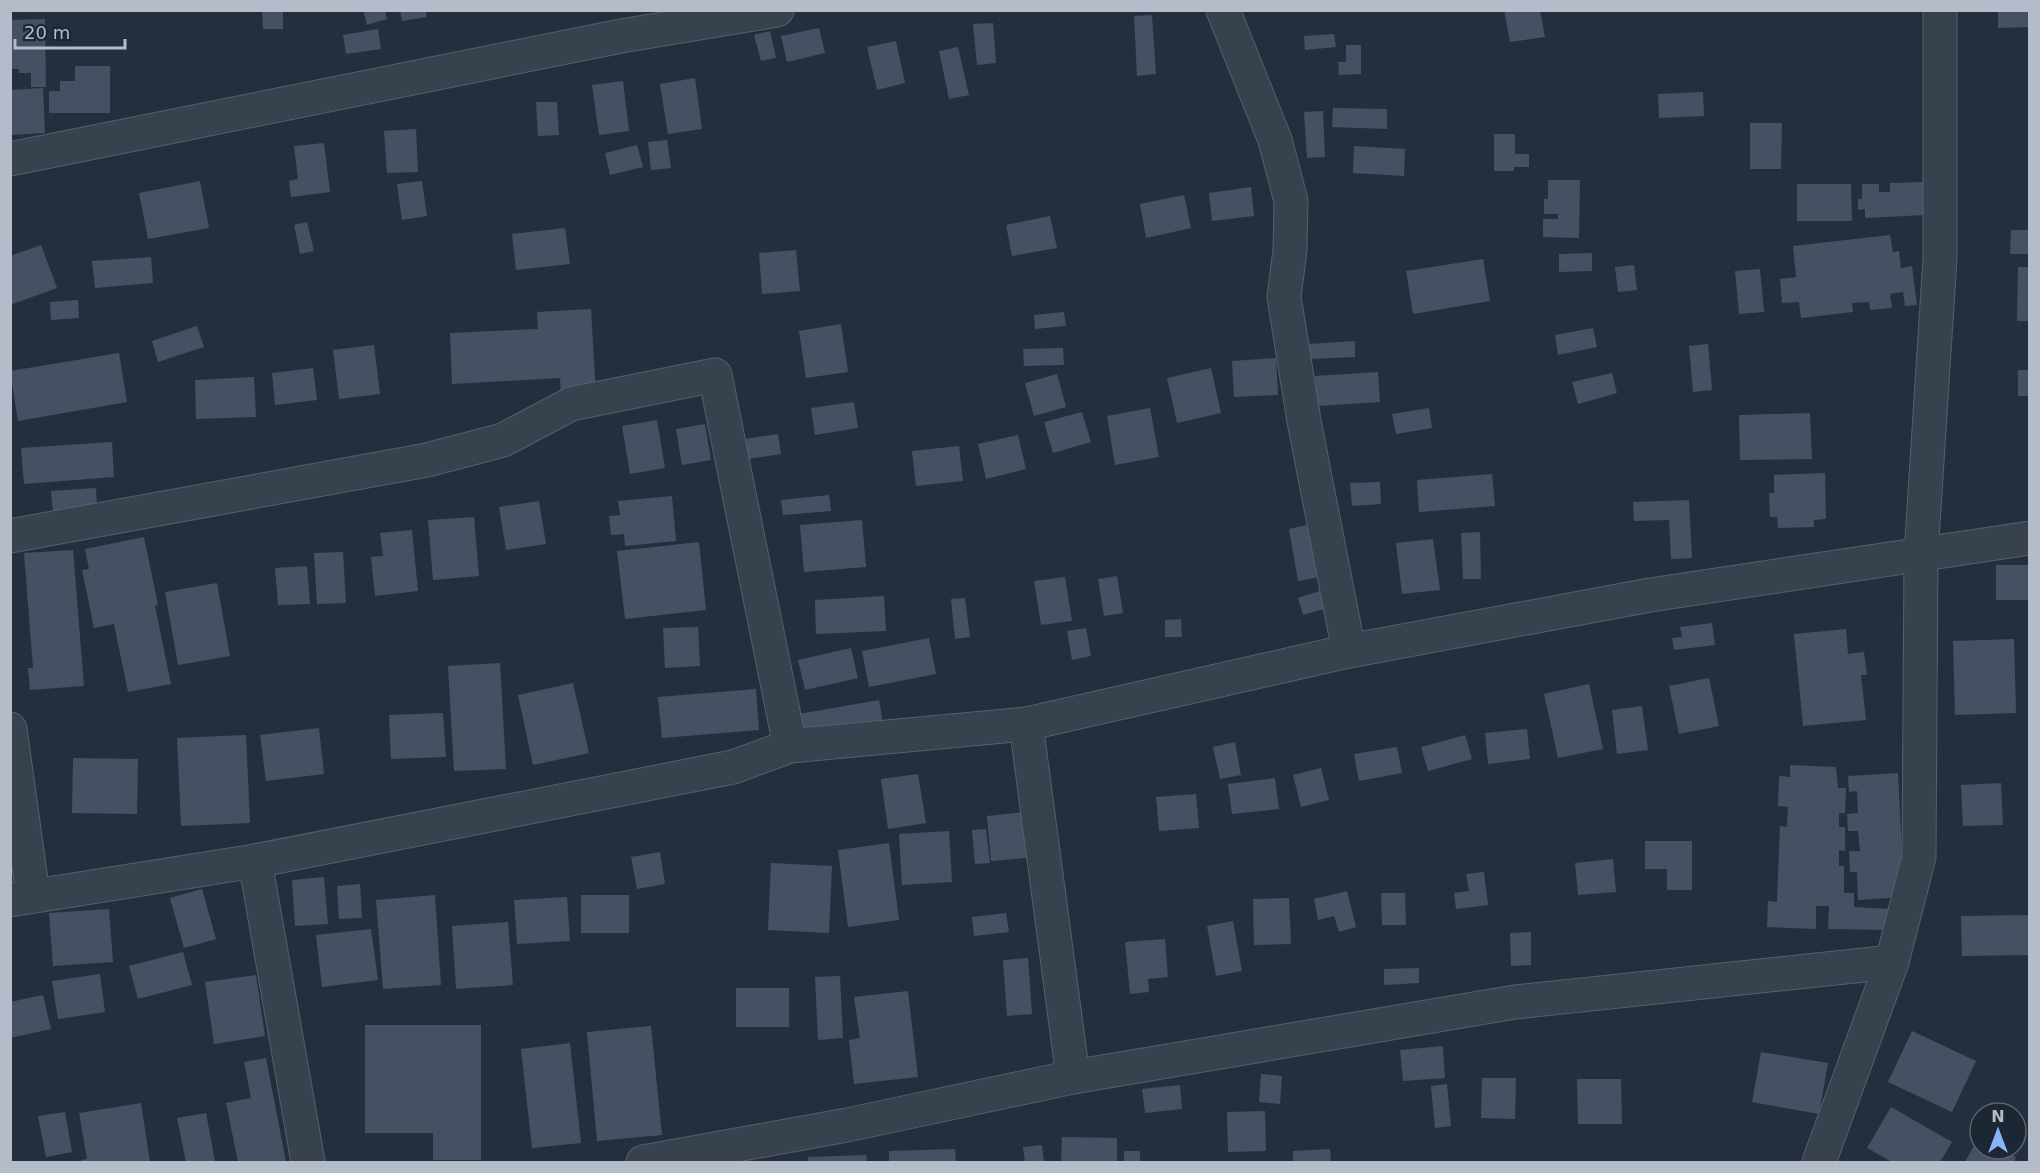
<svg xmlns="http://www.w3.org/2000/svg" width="2040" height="1173" font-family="'DejaVu Sans',sans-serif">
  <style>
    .building { fill: #455162 }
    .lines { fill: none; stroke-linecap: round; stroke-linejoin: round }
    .minor-casing { stroke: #565f6c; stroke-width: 35 }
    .minor { stroke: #38414e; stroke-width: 33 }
  </style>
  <rect width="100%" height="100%" fill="#242f3e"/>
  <g class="building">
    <polygon points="262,10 283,10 283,29 263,29"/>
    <polygon points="363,10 385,10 387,19 367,25"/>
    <polygon points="400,10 425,10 427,17 402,21"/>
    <polygon points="1504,10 1540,10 1545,37 1510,42"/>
    <polygon points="1998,10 2030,10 2030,27 1998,28"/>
    <polygon points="1152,15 1156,74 1137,76 1134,16"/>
    <polygon points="45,19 46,87 31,87 31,73 19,73 19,69 11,69 10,20"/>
    <polygon points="993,23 996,63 977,65 973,24"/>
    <polygon points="819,28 825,53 787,62 781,36"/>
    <polygon points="378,29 381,49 346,54 343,35"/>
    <polygon points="770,31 776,58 761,61 754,35"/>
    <polygon points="1334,34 1336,47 1305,50 1304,36"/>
    <polygon points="896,41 905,83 877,90 867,47"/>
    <polygon points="1346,45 1361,45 1361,74 1339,75 1338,62 1346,62"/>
    <polygon points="958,47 969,95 949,99 939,51"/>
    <polygon points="75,66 110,66 110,113 49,113 49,91 60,91 60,81 75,81"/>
    <polygon points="695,78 702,129 668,134 660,84"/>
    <polygon points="623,81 629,131 599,135 592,85"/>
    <polygon points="43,88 45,133 10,135 10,90"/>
    <polygon points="1703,92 1704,116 1659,118 1658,94"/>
    <polygon points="536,102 557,102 559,135 538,136"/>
    <polygon points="1333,108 1387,109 1387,129 1332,127"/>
    <polygon points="1323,111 1325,157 1307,158 1304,112"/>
    <polygon points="1750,123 1782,123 1781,169 1750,169"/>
    <polygon points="416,129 418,172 387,173 384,131"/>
    <polygon points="1494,134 1515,134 1515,154 1529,154 1529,167 1514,167 1514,171 1494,171"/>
    <polygon points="667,140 671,168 651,170 648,142"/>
    <polygon points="324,143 330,192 291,197 289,181 298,179 294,146"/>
    <polygon points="637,145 643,167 610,175 605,153"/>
    <polygon points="1354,146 1405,149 1404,176 1353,173"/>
    <polygon points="1548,180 1580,180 1579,238 1543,237 1543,219 1558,219 1558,214 1544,214 1544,199 1548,199"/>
    <polygon points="200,181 209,228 148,239 139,193"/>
    <polygon points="422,181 427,216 402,220 397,184"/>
    <polygon points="1924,182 1925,215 1865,218 1865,209 1858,210 1858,199 1862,199 1862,184 1879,184 1879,192 1890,192 1890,183"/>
    <polygon points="1797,184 1851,184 1852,221 1797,221"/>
    <polygon points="1251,187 1254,216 1212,221 1209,193"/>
    <polygon points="1184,195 1191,228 1146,238 1140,204"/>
    <polygon points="1050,216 1057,248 1012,256 1006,225"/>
    <polygon points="307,222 314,251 300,254 294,225"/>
    <polygon points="565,228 570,264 516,270 512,234"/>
    <polygon points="2011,230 2030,230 2030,254 2010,254"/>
    <polygon points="1890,235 1893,252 1899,251 1901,268 1912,266 1917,305 1905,306 1903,292 1890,294 1892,308 1870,310 1869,302 1852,303 1853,312 1801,318 1799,302 1782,303 1780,279 1796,277 1793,246"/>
    <polygon points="41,245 57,288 10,305 10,256"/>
    <polygon points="796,250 800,291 762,294 759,253"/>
    <polygon points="1592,253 1592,271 1559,272 1559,254"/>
    <polygon points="151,257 153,283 95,288 92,261"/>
    <polygon points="1483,259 1490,301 1413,314 1406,271"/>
    <polygon points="1634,265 1637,290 1618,292 1615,267"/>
    <polygon points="2018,267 2030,267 2030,321 2017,321"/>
    <polygon points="1760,269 1764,312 1739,314 1735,271"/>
    <polygon points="78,300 79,318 51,320 50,302"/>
    <polygon points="591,309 596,394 561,396 560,378 452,384 450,333 538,329 537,312"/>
    <polygon points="1064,312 1066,326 1035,329 1034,315"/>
    <polygon points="841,324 848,372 806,378 799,331"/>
    <polygon points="197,326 204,347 158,362 152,341"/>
    <polygon points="1593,328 1597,347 1558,355 1555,335"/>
    <polygon points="1355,341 1355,357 1309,359 1308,344"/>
    <polygon points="1708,344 1712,390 1693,392 1689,346"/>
    <polygon points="374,345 380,394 339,399 333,350"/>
    <polygon points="1063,348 1064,365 1024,366 1023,349"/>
    <polygon points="119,353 127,402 18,421 10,371"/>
    <polygon points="1276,358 1278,395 1234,397 1232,361"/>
    <polygon points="313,368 317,400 275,405 272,373"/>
    <polygon points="1211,368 1221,413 1177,423 1167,378"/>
    <rect x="2018" y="370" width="12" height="26"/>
    <polygon points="1378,372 1380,402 1317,406 1315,376"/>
    <polygon points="1612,373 1617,393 1578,404 1572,382"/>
    <polygon points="1057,374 1066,407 1034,416 1025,383"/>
    <polygon points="254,377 256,417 196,419 195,380"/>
    <polygon points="854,402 858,428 815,435 811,408"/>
    <polygon points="1150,408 1159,457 1115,465 1107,416"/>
    <polygon points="1429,408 1432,428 1396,434 1392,414"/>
    <polygon points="1082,412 1091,442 1053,453 1044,422"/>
    <polygon points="1810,413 1812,459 1740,460 1739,415"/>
    <polygon points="657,420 665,468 630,474 622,426"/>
    <polygon points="705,424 711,460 682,465 676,429"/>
    <polygon points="778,434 781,454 748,459 745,439"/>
    <polygon points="1018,435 1026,469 986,479 978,444"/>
    <polygon points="112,442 114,477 24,484 21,448"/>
    <polygon points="959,446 963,481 916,486 912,451"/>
    <polygon points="1825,473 1826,519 1814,520 1814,527 1778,528 1777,517 1770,517 1769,493 1774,493 1774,475"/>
    <polygon points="1492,474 1495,506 1419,512 1417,480"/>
    <polygon points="1380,482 1381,504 1352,506 1350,483"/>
    <polygon points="96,488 97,510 53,513 51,491"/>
    <polygon points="829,495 831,511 783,515 781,500"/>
    <polygon points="672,496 676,541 625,546 624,534 611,535 609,516 620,515 618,501"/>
    <polygon points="1689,500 1692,558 1671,559 1669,520 1634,521 1633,502"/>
    <polygon points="539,501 546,544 506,550 499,507"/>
    <polygon points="474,517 479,576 433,580 428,520"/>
    <polygon points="862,520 866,567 804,572 800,525"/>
    <polygon points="1311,524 1320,577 1298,581 1289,529"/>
    <polygon points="412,530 418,591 375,596 371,557 383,556 380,533"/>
    <polygon points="1480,532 1481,579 1463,579 1461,533"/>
    <polygon points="144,537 158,605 155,606 171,684 128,692 114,624 94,628 82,570 89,569 85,549"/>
    <polygon points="1433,539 1440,590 1402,594 1396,543"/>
    <polygon points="699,542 706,610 625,619 617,551"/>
    <polygon points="73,550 84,686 30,690 28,668 33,668 24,553"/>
    <polygon points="343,552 346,603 317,604 314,553"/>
    <rect x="1996" y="565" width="34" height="35"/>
    <polygon points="307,566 310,604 278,605 275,568"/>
    <polygon points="1117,576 1123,613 1104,616 1098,579"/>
    <polygon points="1065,577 1072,621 1041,625 1034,581"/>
    <polygon points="217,583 230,656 178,665 165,592"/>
    <polygon points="1326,589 1331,607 1303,615 1298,598"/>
    <polygon points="884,596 886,631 816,634 815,600"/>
    <polygon points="965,598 970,637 955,639 951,599"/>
    <polygon points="1181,619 1182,637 1165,637 1165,620"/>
    <polygon points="1712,623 1715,645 1674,650 1672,638 1682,637 1680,627"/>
    <polygon points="698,627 700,666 665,668 663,628"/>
    <polygon points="1086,628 1091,656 1072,660 1067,631"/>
    <polygon points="1846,629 1848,654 1864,652 1867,675 1861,675 1866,720 1803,726 1794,634"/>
    <polygon points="929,638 936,674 869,687 862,651"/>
    <polygon points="2014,639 2016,713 1955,715 1953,641"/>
    <polygon points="851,648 858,678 805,690 798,660"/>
    <polygon points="500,663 506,769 454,771 448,666"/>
    <polygon points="1709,678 1719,726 1679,734 1669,686"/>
    <polygon points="573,683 589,753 533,765 518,695"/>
    <polygon points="1589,684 1603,749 1558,758 1544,694"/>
    <polygon points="756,689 759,730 662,738 658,697"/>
    <polygon points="879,700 883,723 803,737 799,714"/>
    <polygon points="1642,706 1648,750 1617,754 1612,710"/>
    <polygon points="443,713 446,757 391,759 389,715"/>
    <polygon points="319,728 324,774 266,781 260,735"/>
    <polygon points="1527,729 1530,759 1488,764 1485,733"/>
    <polygon points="246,735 250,823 181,826 177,738"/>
    <polygon points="1465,735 1472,759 1428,771 1421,747"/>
    <polygon points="1235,742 1241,775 1220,779 1213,747"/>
    <polygon points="1397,747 1402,773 1359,781 1354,754"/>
    <polygon points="73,758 138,759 137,814 72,813"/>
    <polygon points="1790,765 1836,767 1838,788 1846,788 1845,813 1839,813 1839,827 1845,827 1845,851 1839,850 1839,866 1844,866 1844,893 1854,893 1854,907 1889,909 1889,930 1828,929 1829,906 1816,906 1816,929 1767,927 1768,901 1777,902 1780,826 1787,827 1788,807 1778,806 1779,776 1790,777"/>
    <polygon points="1321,768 1329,800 1301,807 1293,775"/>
    <polygon points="1898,773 1904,897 1858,900 1857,872 1850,872 1849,851 1860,851 1858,831 1848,831 1847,814 1858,813 1857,791 1849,792 1848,776"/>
    <polygon points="918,774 926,823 888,829 881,779"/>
    <polygon points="1275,778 1279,809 1232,814 1228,784"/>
    <polygon points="2001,783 2003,825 1963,826 1961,785"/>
    <polygon points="1196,794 1199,828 1159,831 1156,797"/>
    <polygon points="1035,811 1038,857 991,861 987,816"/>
    <polygon points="986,829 990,863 975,864 972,830"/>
    <polygon points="949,831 952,882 902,885 899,834"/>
    <polygon points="1645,841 1692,841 1692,890 1667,890 1667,869 1645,869"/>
    <polygon points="889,843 899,920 848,927 838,850"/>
    <polygon points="660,852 665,884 637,889 631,857"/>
    <polygon points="1613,859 1616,892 1578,895 1575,863"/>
    <polygon points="771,863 832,866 829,933 768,930"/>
    <polygon points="1484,872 1488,905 1456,909 1454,893 1469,891 1466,874"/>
    <polygon points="324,877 328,924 295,926 292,880"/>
    <polygon points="360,884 362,918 339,919 337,886"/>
    <polygon points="202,889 216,939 184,948 170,898"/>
    <polygon points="1347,891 1356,927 1339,932 1334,916 1318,920 1314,899"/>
    <polygon points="1381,893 1405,893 1406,925 1382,925"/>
    <polygon points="435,895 441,985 383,989 376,900"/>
    <rect x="581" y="895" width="48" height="38"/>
    <polygon points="567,897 570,941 517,944 514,900"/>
    <polygon points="1289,898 1291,944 1254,945 1253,899"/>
    <polygon points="109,909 113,962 53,966 49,913"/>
    <polygon points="1006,913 1009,932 974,936 972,917"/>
    <polygon points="2028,915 2029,955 1962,956 1961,916"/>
    <polygon points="1233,921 1242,971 1216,976 1207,926"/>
    <polygon points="508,922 513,985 456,989 452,926"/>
    <polygon points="371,929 378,980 322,987 316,935"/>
    <polygon points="1531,932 1531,965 1511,966 1510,933"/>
    <polygon points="1165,939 1168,977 1148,979 1149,992 1130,994 1125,942"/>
    <polygon points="183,952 192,985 138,999 129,966"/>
    <polygon points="1028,958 1032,1014 1007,1016 1003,960"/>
    <polygon points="1419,968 1419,983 1384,985 1384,969"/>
    <polygon points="100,974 105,1012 58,1019 52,981"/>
    <polygon points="256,975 265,1036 214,1044 205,982"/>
    <polygon points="840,976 843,1038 818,1040 815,977"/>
    <rect x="736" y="988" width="53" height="39"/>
    <polygon points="908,991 918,1077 854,1084 849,1040 860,1038 854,997"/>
    <polygon points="43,995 51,1029 10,1038 10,1002"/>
    <polygon points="365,1025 481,1025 481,1160 433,1160 433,1133 365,1133"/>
    <polygon points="651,1026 662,1135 597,1141 587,1032"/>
    <polygon points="1912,1031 1976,1061 1952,1112 1888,1082"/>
    <polygon points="570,1043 581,1143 532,1148 521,1049"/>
    <polygon points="1443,1046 1445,1078 1403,1081 1400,1050"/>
    <polygon points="1761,1052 1828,1063 1819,1114 1752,1102"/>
    <polygon points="266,1058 286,1162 238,1162 226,1103 251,1098 244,1062"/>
    <polygon points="1261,1074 1282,1076 1280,1104 1259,1102"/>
    <polygon points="1482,1078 1516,1078 1515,1119 1481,1118"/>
    <polygon points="1577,1079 1621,1079 1622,1124 1578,1124"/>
    <polygon points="1447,1084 1451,1126 1435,1128 1431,1086"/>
    <polygon points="1180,1085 1182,1109 1145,1113 1142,1089"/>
    <polygon points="141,1103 150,1162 82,1162 81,1160 87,1159 79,1113"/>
    <polygon points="1891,1107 1952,1142 1940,1162 1892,1162 1867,1148"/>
    <polygon points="1265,1111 1266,1151 1228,1152 1227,1112"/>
    <polygon points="65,1112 72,1152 46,1157 38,1116"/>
    <polygon points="206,1113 215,1161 186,1162 177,1118"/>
    <polygon points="1062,1137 1117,1138 1117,1162 1061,1162"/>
    <polygon points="1978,1138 1980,1138 1980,1149 2000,1149 2016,1157 2014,1162 1965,1162"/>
    <polygon points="1042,1145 1044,1162 1025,1162 1023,1147"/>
    <polygon points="955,1149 956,1162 889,1162 889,1151"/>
    <polygon points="1330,1149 1331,1162 1293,1162 1293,1151"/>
    <rect x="1124" y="1151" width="16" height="11"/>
    <polygon points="866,1155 867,1162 808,1162 808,1157"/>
  </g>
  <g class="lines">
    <defs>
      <g id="minor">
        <polyline points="1223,10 1275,140 1291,201 1290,250 1284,297 1304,421 1349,651"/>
        <polyline points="10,159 621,36 777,10"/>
        <polyline points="10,536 427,460 503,440 571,404 715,375 790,746"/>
        <polyline points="1026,724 1073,1077"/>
        <polyline points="10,729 33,895"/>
        <polyline points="255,861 308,1162"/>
        <polyline points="10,900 255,861 733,767 790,746 1026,724 1349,651 1650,595 2030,538"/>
        <polyline points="643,1162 847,1125 1073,1077 1515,1002 1892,962"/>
        <polyline points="1819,1162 1892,962 1919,857 1921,555 1940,258 1940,10"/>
      </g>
    </defs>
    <use href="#minor" class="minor-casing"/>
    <use href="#minor" class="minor"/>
  </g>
  <rect width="2040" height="1173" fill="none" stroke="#b4bcc9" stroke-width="24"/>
  <g transform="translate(1998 1131)"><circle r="28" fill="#1d2633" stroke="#59626f" stroke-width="1.5"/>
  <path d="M0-4.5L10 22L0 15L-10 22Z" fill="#8ab4f8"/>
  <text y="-9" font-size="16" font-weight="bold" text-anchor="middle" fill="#b4bcc9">N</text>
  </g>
  <path d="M15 39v9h110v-9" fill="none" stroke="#b4bcc9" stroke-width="3"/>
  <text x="24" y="39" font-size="18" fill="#b4bcc9" stroke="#1d2633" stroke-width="4.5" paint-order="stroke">20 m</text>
</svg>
